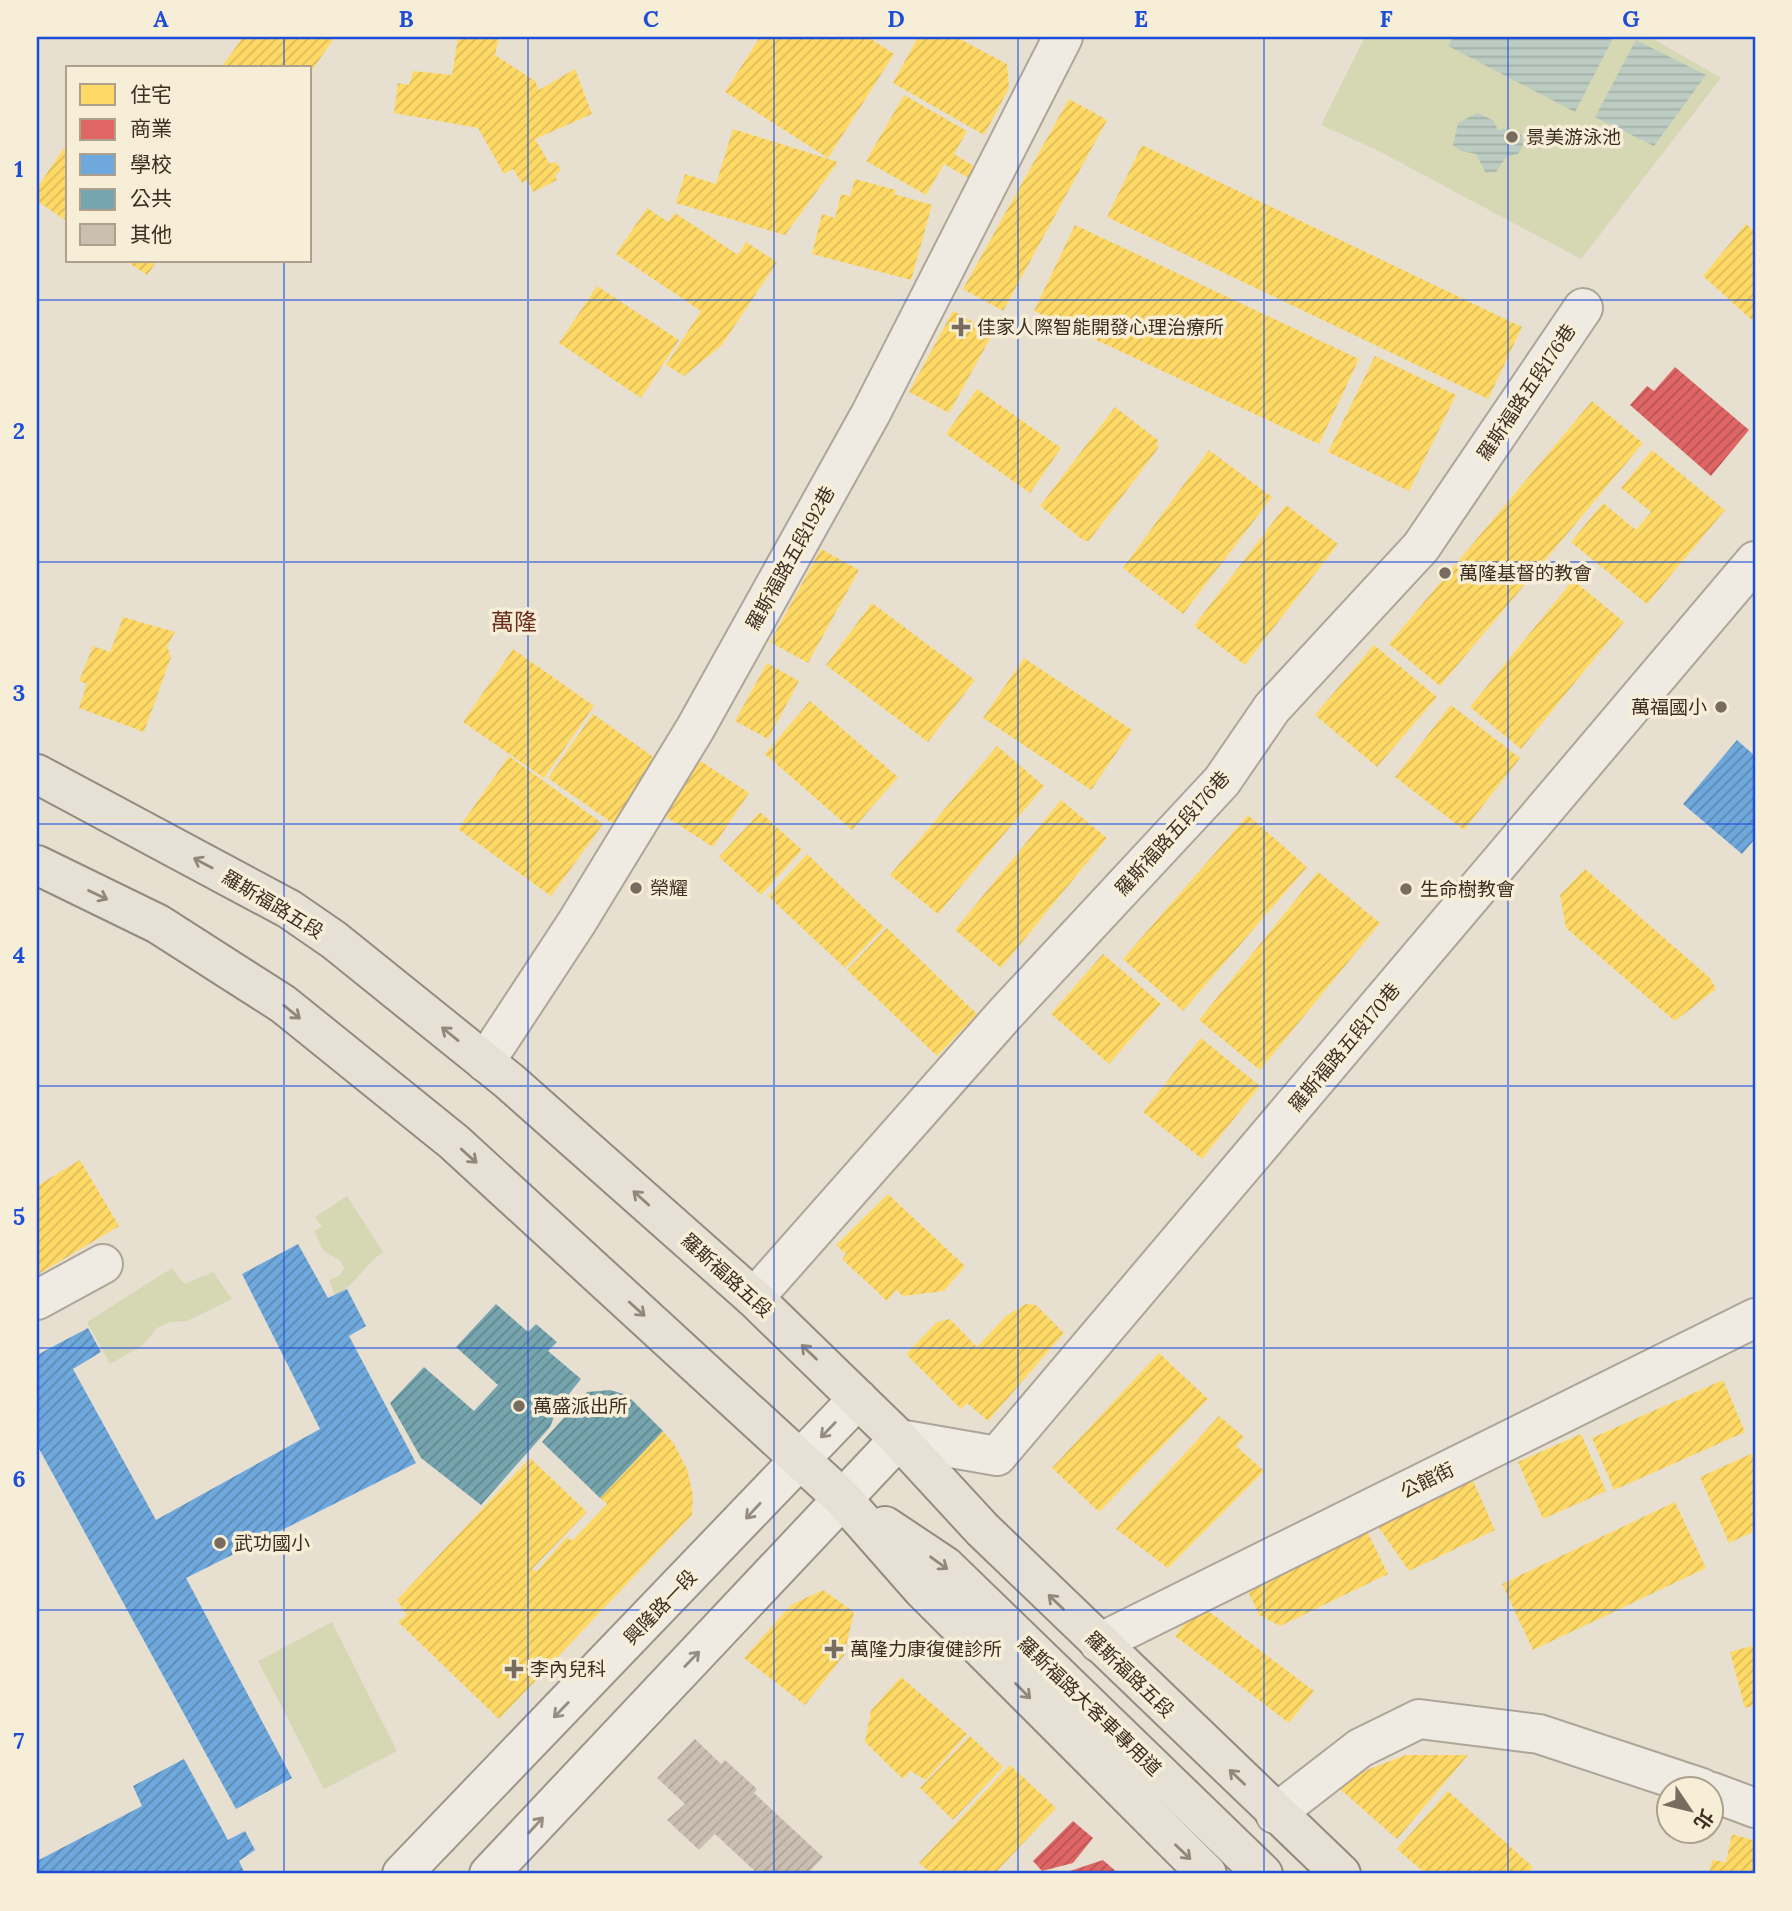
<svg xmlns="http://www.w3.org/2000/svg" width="1792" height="1911" font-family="Lora,'Noto Sans TC',serif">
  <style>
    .green { fill: #d6d7b3 }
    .water { fill: url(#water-rules) }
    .homes { fill: url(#homes-hatch) }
    .shops { fill: url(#shops-hatch) }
    .schools { fill: url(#schools-hatch) }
    .public { fill: url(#public-hatch) }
    .building { fill: url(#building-hatch) }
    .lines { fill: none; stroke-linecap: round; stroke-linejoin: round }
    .minor-casing { stroke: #ada599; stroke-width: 42 }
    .secondary-casing { stroke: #9c958a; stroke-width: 42 }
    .primary-casing { stroke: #928b80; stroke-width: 42 }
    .minor { stroke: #efebe3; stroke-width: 38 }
    .secondary { stroke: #efebe3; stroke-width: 38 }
    .primary { stroke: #e6e1d4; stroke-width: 38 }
    .oneway { stroke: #92887a }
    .oneway2 { stroke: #968c82 }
    .grid { fill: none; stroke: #1d4ed8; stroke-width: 2; stroke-opacity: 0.55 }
    .poi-dot { fill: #786c5e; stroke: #f7eed8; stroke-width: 2.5 }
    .labels { text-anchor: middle; stroke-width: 7; stroke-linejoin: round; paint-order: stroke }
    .poi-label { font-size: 19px; fill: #3d2e20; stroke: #f7eed8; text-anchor: start }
    .street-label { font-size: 19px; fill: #3d2e20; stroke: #f7eed8 }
    .quarter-label { font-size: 23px; fill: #6b2e1e; stroke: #f7eed8 }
    .neatline { fill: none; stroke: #1d4ed8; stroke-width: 2.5 }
    .grid-label { font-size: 23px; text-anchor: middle; font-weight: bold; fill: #1d4ed8 }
  </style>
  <defs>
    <pattern id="water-rules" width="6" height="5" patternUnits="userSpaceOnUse" patternTransform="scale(1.75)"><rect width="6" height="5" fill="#bcccc2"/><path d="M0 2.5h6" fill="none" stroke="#a2b0a6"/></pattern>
    <pattern id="homes-hatch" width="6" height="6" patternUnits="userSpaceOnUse" patternTransform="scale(1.75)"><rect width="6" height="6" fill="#ffd966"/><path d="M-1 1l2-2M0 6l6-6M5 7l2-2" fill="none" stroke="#dbbb58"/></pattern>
    <pattern id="shops-hatch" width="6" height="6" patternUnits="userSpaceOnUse" patternTransform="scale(1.75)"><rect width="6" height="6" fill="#e06666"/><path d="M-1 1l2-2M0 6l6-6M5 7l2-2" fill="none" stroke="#b75454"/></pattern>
    <pattern id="schools-hatch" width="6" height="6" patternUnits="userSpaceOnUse" patternTransform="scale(1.75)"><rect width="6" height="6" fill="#6fa8dc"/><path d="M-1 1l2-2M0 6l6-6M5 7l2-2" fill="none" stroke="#5c89b2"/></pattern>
    <pattern id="public-hatch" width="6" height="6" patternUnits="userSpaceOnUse" patternTransform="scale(1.75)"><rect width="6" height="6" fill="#76a5af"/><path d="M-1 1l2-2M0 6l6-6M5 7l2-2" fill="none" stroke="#62878e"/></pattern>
    <pattern id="building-hatch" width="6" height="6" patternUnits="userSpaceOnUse" patternTransform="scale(1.75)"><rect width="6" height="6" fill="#cbbfb2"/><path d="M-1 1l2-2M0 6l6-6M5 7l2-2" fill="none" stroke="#afa499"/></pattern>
  </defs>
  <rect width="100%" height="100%" fill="#e7e0d1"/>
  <g class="green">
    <polygon points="1365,37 1650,37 1721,78 1581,259 1375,149 1321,125"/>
    <path d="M 347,1196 L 383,1252 C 364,1265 355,1286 335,1295 L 329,1280 L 340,1275 L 344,1268 L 341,1261 L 324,1251 L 314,1231 L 322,1227 L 315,1217 Z"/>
    <polygon points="172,1268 184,1284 213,1272 232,1299 187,1321 170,1322 157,1328 143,1345 110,1364 87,1322"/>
    <polygon points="332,1622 397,1751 324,1789 258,1661"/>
  </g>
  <g class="water">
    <polygon points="1453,37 1606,37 1612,40 1575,112 1448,46"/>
    <polygon points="1636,40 1706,75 1654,146 1595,117"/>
    <polygon points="1477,113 1493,120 1498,130 1509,128 1520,132 1524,143 1518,154 1506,157 1496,172 1486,173 1476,154 1461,151 1453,145 1458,123"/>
  </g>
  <g class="homes">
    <polygon points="243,37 335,37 310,73 310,68 221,68"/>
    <polygon points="458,37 499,37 495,55 535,81 539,90 575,69 592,114 535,139 550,164 556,162 561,170 555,175 557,180 533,192 528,180 522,183 513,169 504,174 478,128 394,113 398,83 409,85 413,71 452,75"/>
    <polygon points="760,37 868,37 894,54 828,158 725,92"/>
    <polygon points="918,37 956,37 1007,64 1009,88 984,135 893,83"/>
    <polygon points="904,95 967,131 954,154 985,173 979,184 944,164 926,195 866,161"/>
    <polygon points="1069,99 1107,120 1003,311 963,289"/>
    <polygon points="733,129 838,162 785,235 676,203 685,174 716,184"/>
    <polygon points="68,142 68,222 37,201 37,188"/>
    <polygon points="1142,145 1522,327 1488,399 1107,217"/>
    <polygon points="855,179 896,190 894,194 932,205 911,280 812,254 822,214 835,218 841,194 850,196"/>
    <polygon points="647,208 668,222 675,213 738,255 746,242 777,262 722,345 684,376 666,365 701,311 616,254"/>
    <polygon points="1746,224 1755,232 1755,323 1703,276"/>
    <polygon points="1075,225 1359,359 1319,444 1034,311"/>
    <polygon points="126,261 157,261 147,275"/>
    <polygon points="597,286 679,340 641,398 559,343"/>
    <polygon points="953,311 993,333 949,413 909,392"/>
    <polygon points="1375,356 1456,395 1409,491 1328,452"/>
    <polygon points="977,389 1061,448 1030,493 946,434"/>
    <polygon points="1592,401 1643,443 1440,686 1389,644"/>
    <polygon points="1115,407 1159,441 1156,445 1159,447 1089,541 1083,540 1040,506"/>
    <polygon points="1209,450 1272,497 1183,614 1123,568"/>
    <polygon points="1652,450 1725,510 1647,604 1571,542 1603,503 1636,530 1651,512 1621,488"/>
    <polygon points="1286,505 1338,544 1245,665 1194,626"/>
    <polygon points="821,549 859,570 808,663 770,642"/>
    <polygon points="1573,580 1624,622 1521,749 1470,707"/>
    <polygon points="872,603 975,680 928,742 826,665"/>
    <polygon points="123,617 175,632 167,646 171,657 144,732 79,708 87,684 79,681 93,646 110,652"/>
    <polygon points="1374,645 1437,697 1377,767 1315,715"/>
    <polygon points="513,649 594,706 544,778 463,722"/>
    <polygon points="1024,658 1132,730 1091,790 983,718"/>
    <polygon points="767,663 799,681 768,739 735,721"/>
    <polygon points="810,701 898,777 852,830 765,754"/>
    <polygon points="1451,705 1520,758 1464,830 1395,777"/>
    <polygon points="593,714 666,766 621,829 548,778"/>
    <polygon points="997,746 1044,786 938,914 890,875"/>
    <polygon points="509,756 603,824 551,896 458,829"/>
    <polygon points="699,760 749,793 713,847 663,815"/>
    <polygon points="1061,800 1107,838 1001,968 955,930"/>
    <polygon points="760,812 802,850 761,895 719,857"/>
    <polygon points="1248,815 1307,867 1183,1011 1123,959"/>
    <polygon points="807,854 884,927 845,968 768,896"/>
    <polygon points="1585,869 1710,978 1716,989 1675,1021 1566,928 1560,895"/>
    <polygon points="1318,872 1380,923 1260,1070 1199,1020"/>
    <polygon points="887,928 977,1014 937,1056 847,970"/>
    <polygon points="1103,954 1161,1004 1109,1064 1051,1014"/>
    <polygon points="1201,1038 1260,1086 1202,1159 1143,1112"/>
    <polygon points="80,1160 119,1226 37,1275 37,1186"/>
    <polygon points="888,1194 965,1266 944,1291 903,1296 896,1290 887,1301 842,1259 846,1254 836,1245"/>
    <polygon points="1026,1304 1036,1305 1064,1333 988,1421 967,1403 961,1409 906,1354 937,1322 950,1319 977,1347 1006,1316"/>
    <polygon points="1159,1353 1208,1399 1099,1512 1052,1468"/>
    <polygon points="1723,1380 1745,1432 1614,1490 1592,1438"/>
    <polygon points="1219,1416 1244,1437 1236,1446 1264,1471 1168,1568 1116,1529"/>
    <polygon points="663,1431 674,1444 687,1469 693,1495 692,1515 499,1719 398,1622 407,1615 397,1600 530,1458 587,1512 532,1569 536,1572 567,1537 572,1541 607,1504 600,1498"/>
    <polygon points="1581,1434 1606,1491 1543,1519 1518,1462"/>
    <polygon points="1755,1452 1755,1531 1729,1543 1700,1477"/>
    <polygon points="1470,1474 1495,1530 1409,1571 1372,1518"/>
    <polygon points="1675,1502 1706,1568 1533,1650 1502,1584"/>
    <polygon points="1366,1529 1388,1574 1280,1626 1259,1615 1246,1587"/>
    <polygon points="823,1590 854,1612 844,1655 805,1705 744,1658 791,1605"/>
    <polygon points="1199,1604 1314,1691 1289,1723 1175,1636"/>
    <polygon points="1755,1645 1755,1705 1745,1708 1730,1652"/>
    <polygon points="901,1677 967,1734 926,1780 910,1771 903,1779 865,1742 871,1710"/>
    <polygon points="970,1736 1003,1767 953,1820 920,1788"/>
    <polygon points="1406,1755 1468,1755 1397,1839 1333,1783"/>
    <polygon points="1010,1765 1056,1808 994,1874 932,1874 919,1863"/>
    <polygon points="1448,1791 1533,1867 1527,1874 1426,1874 1397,1849"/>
    <polygon points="1732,1834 1755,1841 1755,1874 1709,1874 1712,1860 1726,1862"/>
  </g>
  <g class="shops">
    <polygon points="1675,367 1749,430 1711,476 1630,405 1647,386 1654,391"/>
    <polygon points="1073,1821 1093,1838 1073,1863 1042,1871 1033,1861"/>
    <polygon points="1103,1860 1119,1874 1061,1874"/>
  </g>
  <g class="schools">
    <polygon points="1737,740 1755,756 1755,839 1742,854 1683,804"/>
    <polygon points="298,1244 328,1298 347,1289 366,1326 349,1336 416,1463 186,1578 292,1778 236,1809 37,1445 37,1355 88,1328 101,1352 73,1369 156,1520 320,1429 242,1274"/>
    <polygon points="184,1759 228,1840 245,1831 255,1850 239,1861 245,1874 37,1874 37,1861 142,1806 133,1786"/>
  </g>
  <g class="public">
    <polygon points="496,1304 528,1332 536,1324 557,1342 548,1351 581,1379 557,1409 550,1427 481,1505 421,1458 390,1403 424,1367 474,1411 498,1385 456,1347"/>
    <polygon points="610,1390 627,1395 663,1431 600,1498 542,1442 587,1392"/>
  </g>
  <polygon class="building" points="695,1739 721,1764 725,1760 757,1789 754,1793 823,1857 807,1874 758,1874 715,1834 699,1850 667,1820 685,1804 657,1778"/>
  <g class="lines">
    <defs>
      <g id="minor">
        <polyline points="485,1062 577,922 695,729 871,413 1063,37"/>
        <polyline points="754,1298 1006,1013 1222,781 1272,708 1421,547 1583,308"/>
        <polyline points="37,1300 103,1264"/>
        <polyline points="899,1439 997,1456 1755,561"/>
        <polyline points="1099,1643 1755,1318"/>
        <polyline points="1712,1792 1755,1808"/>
        <polyline points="1275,1814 1360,1748 1419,1719 1539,1734 1702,1788"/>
      </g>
      <g id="secondary">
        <polyline points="402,1874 858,1399"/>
        <polyline points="489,1874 899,1439"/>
      </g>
      <g id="primary">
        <polyline points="37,774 289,909 334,940 509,1081 754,1298 899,1439 982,1529 1341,1874"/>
        <polyline points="37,865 158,924 283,1004 454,1142 842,1498 923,1590 1207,1874"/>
        <polyline points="885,1526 945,1566 1263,1874"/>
      </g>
    </defs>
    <use href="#minor" class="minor-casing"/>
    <use href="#secondary" class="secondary-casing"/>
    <use href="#primary" class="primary-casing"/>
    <use href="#minor" class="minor"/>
    <use href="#secondary" class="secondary"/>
    <use href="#primary" class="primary"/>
  </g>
  <defs><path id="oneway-shaft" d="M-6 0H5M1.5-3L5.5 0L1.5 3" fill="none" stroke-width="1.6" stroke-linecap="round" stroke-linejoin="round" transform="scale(1.75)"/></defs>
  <g class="oneway">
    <use href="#oneway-shaft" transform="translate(203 863) rotate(-152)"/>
    <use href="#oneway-shaft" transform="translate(98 895) rotate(26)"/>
    <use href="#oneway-shaft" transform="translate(292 1012) rotate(39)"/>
    <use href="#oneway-shaft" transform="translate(450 1034) rotate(-141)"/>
    <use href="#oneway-shaft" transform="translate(469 1156) rotate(42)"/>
    <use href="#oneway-shaft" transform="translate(641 1198) rotate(-138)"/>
    <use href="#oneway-shaft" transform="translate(637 1309) rotate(42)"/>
    <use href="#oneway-shaft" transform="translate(809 1352) rotate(-136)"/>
    <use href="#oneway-shaft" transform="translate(939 1563) rotate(36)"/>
    <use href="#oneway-shaft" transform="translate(1056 1602) rotate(-136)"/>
    <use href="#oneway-shaft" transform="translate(1023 1691) rotate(45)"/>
    <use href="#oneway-shaft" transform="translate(1237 1777) rotate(-136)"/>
    <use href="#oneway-shaft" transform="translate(1183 1852) rotate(44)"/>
  </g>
  <g class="oneway2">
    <use href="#oneway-shaft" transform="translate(828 1430) rotate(134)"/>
    <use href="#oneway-shaft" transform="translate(753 1511) rotate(133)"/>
    <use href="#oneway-shaft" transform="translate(692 1659) rotate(-46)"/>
    <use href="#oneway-shaft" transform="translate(561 1710) rotate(134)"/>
    <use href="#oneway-shaft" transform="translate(536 1825) rotate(-47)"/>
  </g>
  <path class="grid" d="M 284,37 L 284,68M 528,37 L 528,1874M 774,37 L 774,1874M 1018,37 L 1018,1874M 1264,37 L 1264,1874M 1508,37 L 1508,1874M 284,261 L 284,1874M 37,300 L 1755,300M 37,562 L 1755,562M 37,824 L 1755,824M 37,1086 L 1755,1086M 37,1348 L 1755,1348M 37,1610 L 1755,1610"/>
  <g class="poi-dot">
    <circle cx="1512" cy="137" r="7"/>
    <path d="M957.5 316.5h7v7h7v7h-7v7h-7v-7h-7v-7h7z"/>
    <circle cx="1445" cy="573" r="7"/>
    <circle cx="1721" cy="707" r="7"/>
    <circle cx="636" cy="888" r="7"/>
    <circle cx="1406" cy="889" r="7"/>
    <circle cx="519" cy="1406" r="7"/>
    <circle cx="220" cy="1543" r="7"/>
    <path d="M830.5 1638.5h7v7h7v7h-7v7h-7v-7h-7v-7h7z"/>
    <path d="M510.5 1658.5h7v7h7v7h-7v7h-7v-7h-7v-7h7z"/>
  </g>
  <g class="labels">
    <g class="poi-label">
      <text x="1526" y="144">景美游泳池</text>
      <text x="977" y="334">佳家人際智能開發心理治療所</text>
      <text x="1459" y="580">萬隆基督的教會</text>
      <text x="1707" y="714" text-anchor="end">萬福國小</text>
      <text x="650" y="895">榮耀</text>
      <text x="1420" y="896">生命樹教會</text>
      <text x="533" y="1413">萬盛派出所</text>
      <text x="234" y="1550">武功國小</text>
      <text x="850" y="1656">萬隆力康復健診所</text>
      <text x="530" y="1676">李內兒科</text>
    </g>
    <g class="street-label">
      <text transform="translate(1526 392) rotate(-56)" y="7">羅斯福路五段176巷</text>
      <text transform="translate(790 558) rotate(-61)" y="7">羅斯福路五段192巷</text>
      <text transform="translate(1172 833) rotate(-48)" y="7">羅斯福路五段176巷</text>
      <text transform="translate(273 904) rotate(31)" y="7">羅斯福路五段</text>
      <text transform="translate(1344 1047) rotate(-50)" y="7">羅斯福路五段170巷</text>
      <text transform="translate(727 1275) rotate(42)" y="7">羅斯福路五段</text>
      <text transform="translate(1427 1480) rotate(-26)" y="7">公館街</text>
      <text transform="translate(660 1607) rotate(-46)" y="7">興隆路一段</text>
      <text transform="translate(1130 1674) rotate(44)" y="7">羅斯福路五段</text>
      <text transform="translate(1090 1706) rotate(44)" y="7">羅斯福路大客車專用道</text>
    </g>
    <g class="quarter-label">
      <text x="514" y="630">萬隆</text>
    </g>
  </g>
  <rect width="1792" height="1911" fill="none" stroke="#f7eed8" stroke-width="77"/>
  <rect x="66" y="66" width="245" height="196" fill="#f7eed8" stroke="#ada18e" stroke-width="2"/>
  <rect x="80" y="84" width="35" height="21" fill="#ffd966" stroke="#ada18e" stroke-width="2"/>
  <text x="130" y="102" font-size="21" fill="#3d2e20">住宅</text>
  <rect x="80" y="119" width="35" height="21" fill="#e06666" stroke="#ada18e" stroke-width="2"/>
  <text x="130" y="136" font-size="21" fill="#3d2e20">商業</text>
  <rect x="80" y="154" width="35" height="21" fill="#6fa8dc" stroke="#ada18e" stroke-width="2"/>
  <text x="130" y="172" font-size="21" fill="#3d2e20">學校</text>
  <rect x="80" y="189" width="35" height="21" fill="#76a5af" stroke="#ada18e" stroke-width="2"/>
  <text x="130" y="206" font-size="21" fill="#3d2e20">公共</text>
  <rect x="80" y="224" width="35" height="21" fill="#cbbfb2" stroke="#ada18e" stroke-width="2"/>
  <text x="130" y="242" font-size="21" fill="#3d2e20">其他</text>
  <g transform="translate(1690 1810) rotate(125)"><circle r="33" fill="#f7eed8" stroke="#ada18e" stroke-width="2"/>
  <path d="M0-5L12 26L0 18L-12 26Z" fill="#786c5e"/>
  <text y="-10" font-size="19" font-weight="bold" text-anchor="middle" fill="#3d2e20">北</text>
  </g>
  <rect x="38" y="38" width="1716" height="1834" class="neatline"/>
  <g class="grid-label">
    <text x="161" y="27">A</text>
    <text x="406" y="27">B</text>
    <text x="651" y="27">C</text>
    <text x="896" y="27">D</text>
    <text x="1141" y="27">E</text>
    <text x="1386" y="27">F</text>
    <text x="1631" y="27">G</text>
    <text x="19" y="177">1</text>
    <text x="19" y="439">2</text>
    <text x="19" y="701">3</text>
    <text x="19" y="963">4</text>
    <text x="19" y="1225">5</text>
    <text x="19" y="1487">6</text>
    <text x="19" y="1749">7</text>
  </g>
</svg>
